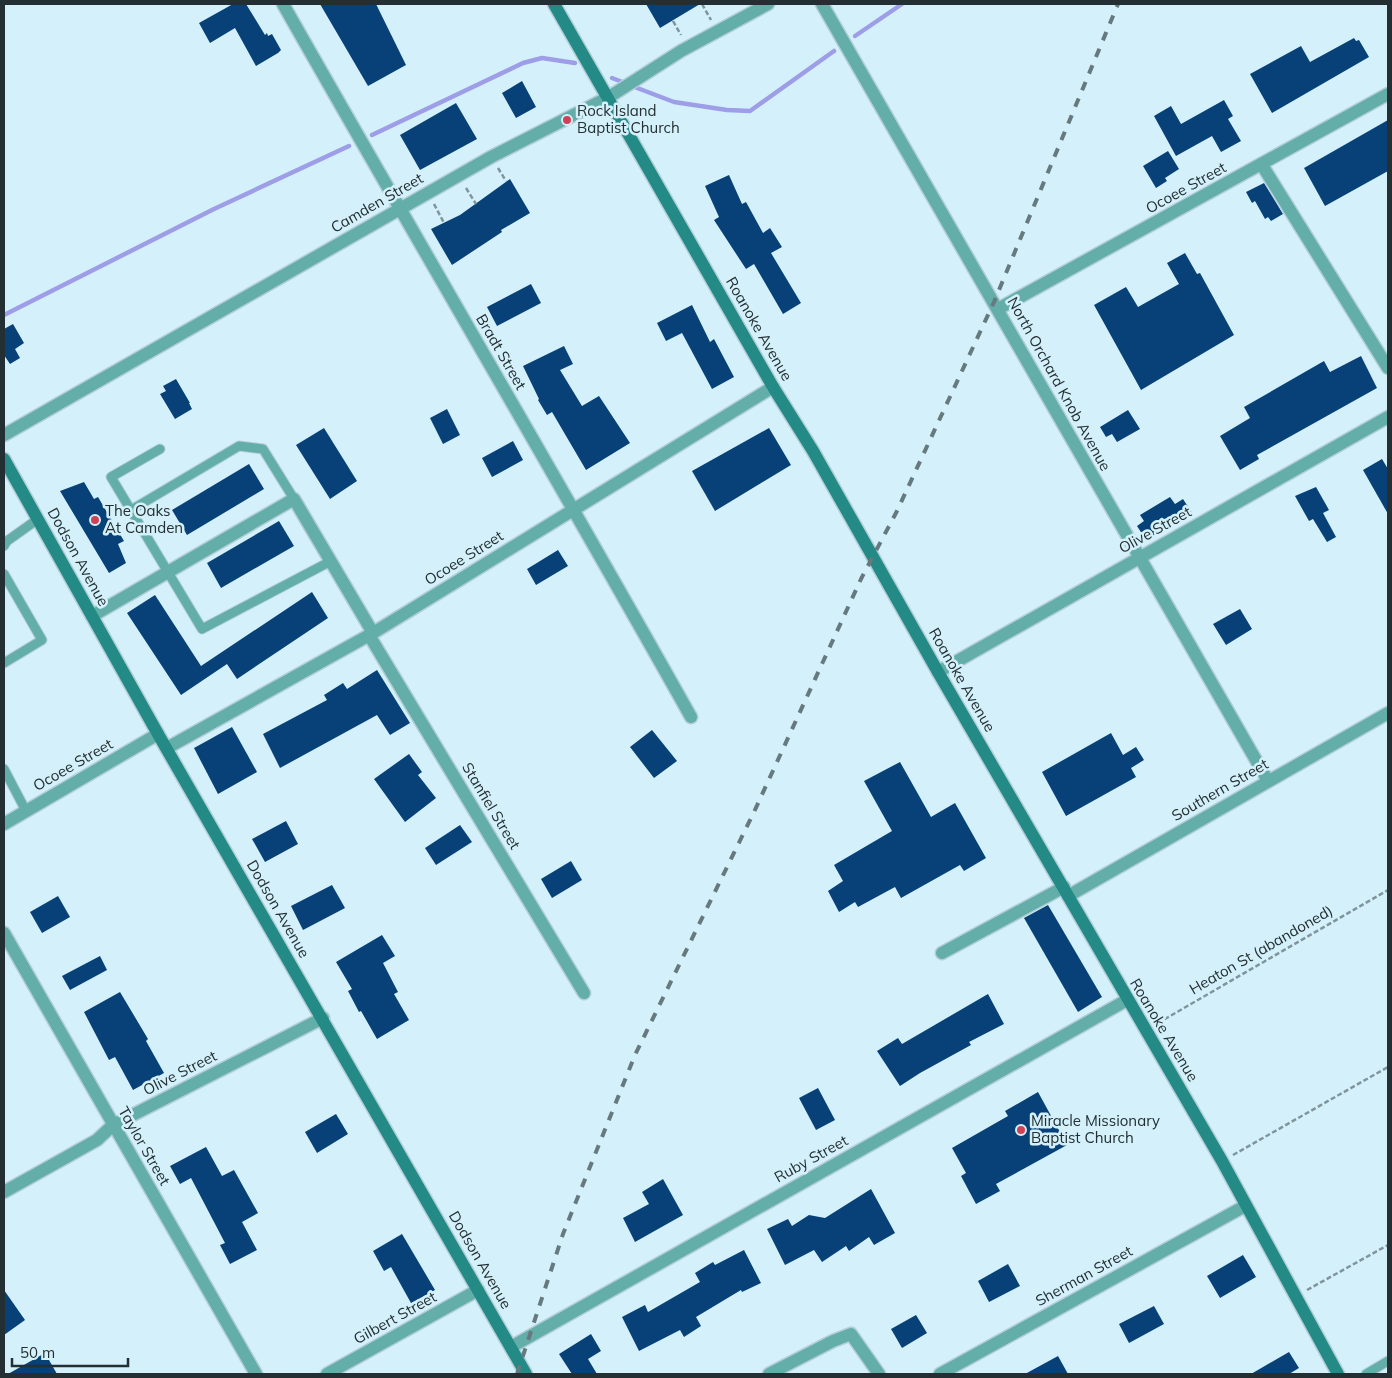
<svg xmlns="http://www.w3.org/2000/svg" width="1392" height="1378" font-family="Mulish,sans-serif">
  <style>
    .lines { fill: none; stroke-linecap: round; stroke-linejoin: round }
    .stream { stroke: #9e9ee8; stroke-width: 4.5 }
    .building { fill: #074177 }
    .lane-casing { stroke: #b4ced7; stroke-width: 11 }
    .street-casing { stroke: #b4ced7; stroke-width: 15 }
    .secondary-casing { stroke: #b4ced7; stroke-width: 15 }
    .path { stroke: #80959b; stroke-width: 2.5; stroke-dasharray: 5 2.5; stroke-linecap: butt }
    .lane { stroke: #63aea9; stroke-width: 9 }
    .street { stroke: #63aea9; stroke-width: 12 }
    .secondary { stroke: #238a85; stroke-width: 12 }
    .rail { stroke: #66797e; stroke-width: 4; stroke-dasharray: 9 9; stroke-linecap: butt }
    .poi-dot { fill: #d14155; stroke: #d4f1fb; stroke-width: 2 }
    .labels { text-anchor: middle; stroke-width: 5; stroke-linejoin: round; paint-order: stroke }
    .poi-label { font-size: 15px; fill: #232f32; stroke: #d4f1fb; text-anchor: start }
    .street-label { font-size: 15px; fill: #232f32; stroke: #d4f1fb }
  </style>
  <rect width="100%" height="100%" fill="#d4f1fb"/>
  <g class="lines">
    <g class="stream">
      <polyline points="855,36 902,4"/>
      <polyline points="612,78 625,83"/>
      <polyline points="632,86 674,102 727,110 750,111 834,51"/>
      <polyline points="372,135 523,63 542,58 575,63"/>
      <polyline points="4,315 214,209 349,146"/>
    </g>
  </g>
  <g class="building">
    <polygon points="233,4 246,4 265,35 267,33 268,36 272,34 281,50 278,53 256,66 235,28 210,43 199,23"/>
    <polygon points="320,4 376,4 406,65 368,86"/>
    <polygon points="646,4 700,4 660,28"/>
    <polygon points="1354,38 1356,41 1359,40 1369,57 1272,113 1250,74 1301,46 1310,62"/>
    <polygon points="522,81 536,107 516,118 502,93"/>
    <polygon points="1224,100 1233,116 1228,119 1241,141 1221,152 1212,136 1176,156 1154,116 1171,106 1181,124"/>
    <polygon points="456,103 477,139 420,170 400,135"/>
    <polygon points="1388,120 1388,171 1325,206 1304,168"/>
    <polygon points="1168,151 1179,169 1165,178 1167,181 1156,188 1143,166"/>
    <polygon points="729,175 742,204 746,202 763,233 770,228 782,247 771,253 801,303 783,314 754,264 746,269 714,220 719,217 705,186"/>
    <polygon points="510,179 530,213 501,230 502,232 452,265 431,229 460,215"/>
    <polygon points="1264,183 1283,214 1271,221 1268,217 1265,219 1255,201 1252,203 1246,192"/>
    <polygon points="1185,253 1197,274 1200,273 1234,335 1141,390 1094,305 1126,287 1138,307 1179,284 1167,263"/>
    <polygon points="531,284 541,303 497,326 487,307"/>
    <polygon points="692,305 710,342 714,339 734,377 712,389 682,333 666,341 657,323"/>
    <polygon points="13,324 24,343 15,349 20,358 10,364 4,355 4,329"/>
    <polygon points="564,346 573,364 560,370 582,406 599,396 630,443 586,470 552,412 547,415 538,400 539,399 523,366"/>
    <polygon points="1361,356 1377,388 1257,455 1259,459 1240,470 1220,436 1250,418 1244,407 1324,361 1330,372"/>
    <polygon points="176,379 190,403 189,403 192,409 175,419 160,394 166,391 163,386"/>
    <polygon points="447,409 460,435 443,444 430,418"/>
    <polygon points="1128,410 1140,429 1117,442 1112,434 1106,437 1100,427"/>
    <polygon points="324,428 357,481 330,499 296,445"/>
    <polygon points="769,428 791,465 715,511 692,471"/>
    <polygon points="513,441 523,460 492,477 482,458"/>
    <polygon points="1382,459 1388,469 1388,514 1363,470"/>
    <polygon points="249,464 264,489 187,535 172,510"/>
    <polygon points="84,482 94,499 98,497 124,541 118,544 126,563 109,573 60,491"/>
    <polygon points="1316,487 1329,510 1323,513 1336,537 1327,542 1313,519 1309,521 1295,496"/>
    <polygon points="1170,497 1175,504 1183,499 1192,513 1146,540 1137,526 1144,521 1140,515"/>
    <polygon points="279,521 294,546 221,588 207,563"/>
    <polygon points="558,550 568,566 536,585 527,569"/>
    <polygon points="312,592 328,618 237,679 227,664 181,695 127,613 155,595 201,666"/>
    <polygon points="1240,609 1252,629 1226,645 1213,624"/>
    <polygon points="377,670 410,723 390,735 377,715 280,768 263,734 327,700 324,695 343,683 347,689"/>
    <polygon points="232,727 257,772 218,794 194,748"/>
    <polygon points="652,730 677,761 654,778 630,747"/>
    <polygon points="1111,733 1123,755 1136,747 1144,760 1131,768 1136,777 1066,816 1042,772"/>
    <polygon points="409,754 422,772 418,775 436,798 405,822 374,779"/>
    <polygon points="900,762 931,817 955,803 986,858 964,871 960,865 901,898 895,887 858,907 855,902 839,912 828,891 843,881 834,865 892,831 864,781"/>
    <polygon points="286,821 298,844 265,862 252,839"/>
    <polygon points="460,825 472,842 436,865 425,848"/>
    <polygon points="571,861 582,880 552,898 541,879"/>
    <polygon points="332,885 345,908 303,930 291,906"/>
    <polygon points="58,896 70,917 42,933 30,912"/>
    <polygon points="1048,905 1102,997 1078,1012 1024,918"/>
    <polygon points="382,935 395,956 383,963 398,992 394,994 409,1020 377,1039 361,1011 359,1012 348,991 352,989 336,962"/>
    <polygon points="100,956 107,970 70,990 62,976"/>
    <polygon points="120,992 148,1039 146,1041 164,1073 133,1090 115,1057 109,1060 84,1012"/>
    <polygon points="988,994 1004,1024 969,1042 971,1045 920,1073 900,1086 877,1051 898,1038 902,1044"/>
    <polygon points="818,1088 835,1120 816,1130 799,1098"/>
    <polygon points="1038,1092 1067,1145 996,1184 1000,1191 976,1204 961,1176 966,1173 952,1148 1008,1116 1005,1111"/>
    <polygon points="336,1114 348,1134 317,1153 305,1132"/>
    <polygon points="206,1147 222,1176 234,1170 258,1213 242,1222 257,1250 230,1264 220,1245 225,1243 191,1178 180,1184 170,1166"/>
    <polygon points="663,1179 683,1215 635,1242 623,1218 649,1204 642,1192"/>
    <polygon points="871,1189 895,1233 874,1245 869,1237 849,1251 846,1246 822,1262 814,1250 785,1265 767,1229 788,1219 792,1226 809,1215 825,1218"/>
    <polygon points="402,1234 435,1290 411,1303 391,1267 384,1271 373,1251"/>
    <polygon points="744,1250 761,1283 742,1292 741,1290 696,1317 701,1326 684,1337 680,1330 639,1351 622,1317 645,1305 648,1312 700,1282 695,1273 713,1262 715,1265"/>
    <polygon points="1243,1255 1256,1277 1220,1298 1207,1276"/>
    <polygon points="1008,1264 1020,1286 989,1302 978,1281"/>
    <polygon points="4,1290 25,1320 4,1335"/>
    <polygon points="1154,1306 1164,1324 1129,1343 1119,1324"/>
    <polygon points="916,1315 927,1333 902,1348 891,1329"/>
    <polygon points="591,1334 601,1351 588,1359 597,1374 572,1374 559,1354"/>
    <polygon points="1289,1352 1299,1368 1289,1374 1251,1374"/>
    <polygon points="45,1353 57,1374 8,1374"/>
    <polygon points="1058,1356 1068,1374 1025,1374"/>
  </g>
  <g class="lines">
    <defs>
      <g id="lane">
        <polyline points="160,449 111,477 202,629 331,561"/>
        <polyline points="131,510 239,446 263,449 294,499"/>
        <polyline points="4,546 7,541 38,519"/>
        <polyline points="4,574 42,640 4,663"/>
        <polyline points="4,769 26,811"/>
        <polyline points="1366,1374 1388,1361"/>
      </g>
      <g id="street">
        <path d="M 283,4 C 418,242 557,478 691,717"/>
        <polyline points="822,4 1268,781"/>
        <polyline points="1262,165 1388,368"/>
        <polyline points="998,309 1388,94"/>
        <polyline points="4,435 491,157 609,97 681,51 768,4"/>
        <polyline points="92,616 294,499 373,633"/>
        <polyline points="369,635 584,993"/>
        <polyline points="938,672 1388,417"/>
        <polyline points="167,748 373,633 773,387"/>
        <polyline points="4,824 158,734"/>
        <polyline points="1068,896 1388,713"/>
        <polyline points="4,933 256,1374"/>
        <polyline points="942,953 1064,887"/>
        <polyline points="4,1192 97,1140 113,1125 323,1018"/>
        <polyline points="511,1347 1127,1000"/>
        <polyline points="327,1374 478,1290"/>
        <polyline points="769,1374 833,1341 851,1334 879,1374"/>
        <polyline points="940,1374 1245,1206"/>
      </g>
      <g id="secondary">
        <polyline points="554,4 773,387 813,451 938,672 1222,1161 1338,1374"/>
        <polyline points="4,459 158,734 526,1374"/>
      </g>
    </defs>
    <use href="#lane" class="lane-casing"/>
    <use href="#street" class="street-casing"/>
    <use href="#secondary" class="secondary-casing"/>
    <g class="path">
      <polyline points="702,4 711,20"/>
      <polyline points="673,21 681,35"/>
      <polyline points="498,168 506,181"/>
      <polyline points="466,188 476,204"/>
      <polyline points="434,204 444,223"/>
      <polyline points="1158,1023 1388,890"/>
      <polyline points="1233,1155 1388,1067"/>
      <polyline points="1307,1290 1388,1245"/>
    </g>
    <use href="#lane" class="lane"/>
    <use href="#street" class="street"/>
    <use href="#secondary" class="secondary"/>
    <polyline class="rail" points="517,1374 563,1234 635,1055 754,812 861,579 897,511 994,302 1118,4"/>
  </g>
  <g class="poi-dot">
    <circle cx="567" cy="120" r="5"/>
    <circle cx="95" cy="520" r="5"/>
    <circle cx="1021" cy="1130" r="5"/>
  </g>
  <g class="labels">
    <g class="poi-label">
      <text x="577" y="116">Rock Island<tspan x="577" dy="17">Baptist Church</tspan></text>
      <text x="105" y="516">The Oaks<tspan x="105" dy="17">At Camden</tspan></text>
      <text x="1031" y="1126">Miracle Missionary<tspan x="1031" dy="17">Baptist Church</tspan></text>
    </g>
    <g class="street-label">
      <text transform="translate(1186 188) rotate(-29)" y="5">Ocoee Street</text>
      <text transform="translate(377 203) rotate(-30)" y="5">Camden Street</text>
      <text transform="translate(759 329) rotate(60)" y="5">Roanoke Avenue</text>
      <text transform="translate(501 352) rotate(60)" y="5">Bradt Street</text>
      <text transform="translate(1059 384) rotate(61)" y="5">North Orchard Knob Avenue</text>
      <text transform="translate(1155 530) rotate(-29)" y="5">Olive Street</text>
      <text transform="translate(78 557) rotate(61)" y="5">Dodson Avenue</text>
      <text transform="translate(464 558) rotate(-32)" y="5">Ocoee Street</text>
      <text transform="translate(962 680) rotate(60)" y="5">Roanoke Avenue</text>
      <text transform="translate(73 765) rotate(-30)" y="5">Ocoee Street</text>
      <text transform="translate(1220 790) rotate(-30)" y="5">Southern Street</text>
      <text transform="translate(491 806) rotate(59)" y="5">Stanfiel Street</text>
      <text transform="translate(278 909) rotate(60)" y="5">Dodson Avenue</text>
      <text transform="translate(1261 950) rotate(-30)" y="5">Heaton St (abandoned)</text>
      <text transform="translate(1164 1030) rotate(59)" y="5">Roanoke Avenue</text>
      <text transform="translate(180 1073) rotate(-27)" y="5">Olive Street</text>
      <text transform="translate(144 1146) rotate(60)" y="5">Taylor Street</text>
      <text transform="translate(811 1159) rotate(-29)" y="5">Ruby Street</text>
      <text transform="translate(480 1260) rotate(60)" y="5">Dodson Avenue</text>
      <text transform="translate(1084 1276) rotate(-29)" y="5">Sherman Street</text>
      <text transform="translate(395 1318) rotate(-29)" y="5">Gilbert Street</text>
    </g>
  </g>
  <rect width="1392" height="1378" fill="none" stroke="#232f32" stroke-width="10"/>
  <path d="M12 1358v8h116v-8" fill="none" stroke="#232f32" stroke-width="2.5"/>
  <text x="20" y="1358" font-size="15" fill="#232f32" stroke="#d4f1fb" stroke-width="4" paint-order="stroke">50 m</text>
</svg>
